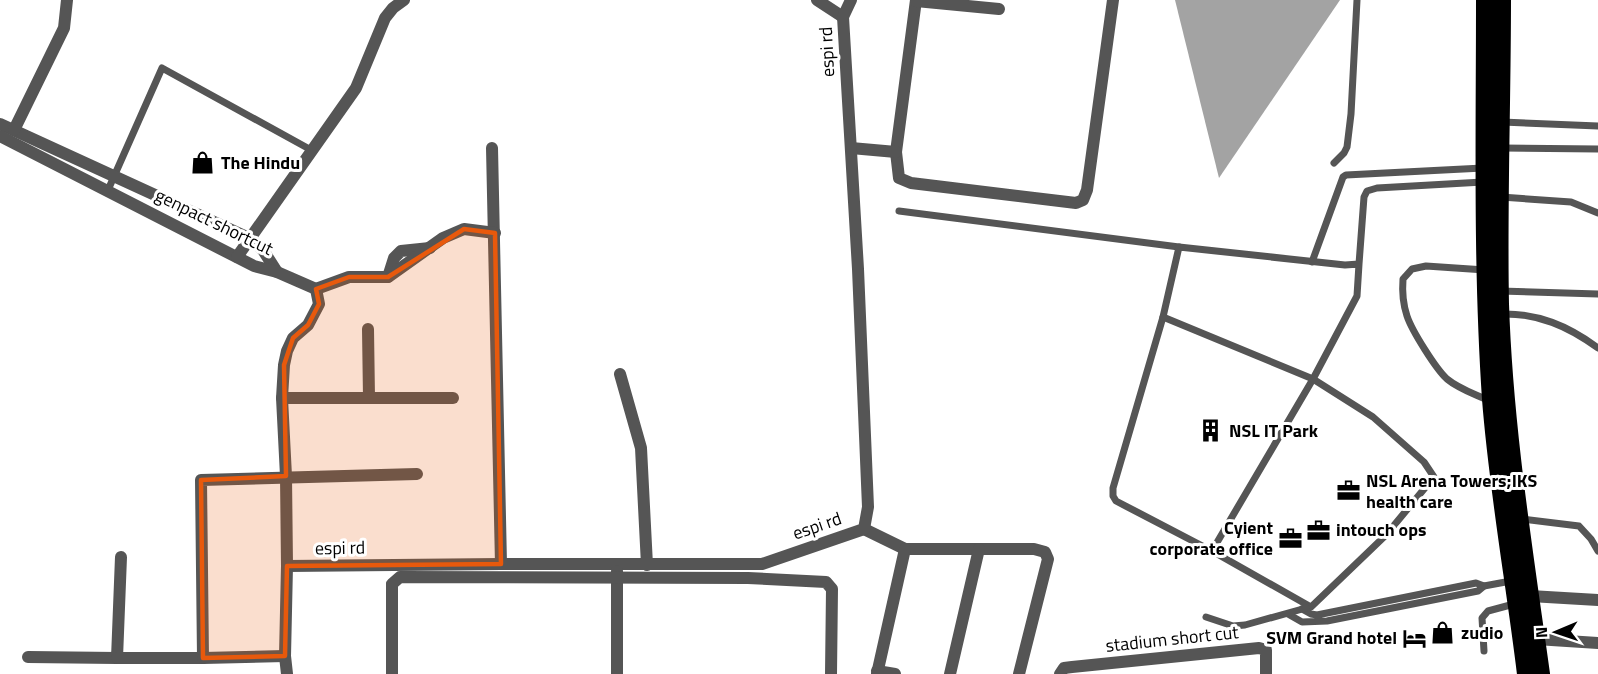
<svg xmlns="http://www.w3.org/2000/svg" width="1598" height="674" font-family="'Titillium Web',sans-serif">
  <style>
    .water { fill: #a3a3a3 }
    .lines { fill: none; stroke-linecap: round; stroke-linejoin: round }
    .lane { stroke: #555; stroke-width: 7 }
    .street { stroke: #555; stroke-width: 12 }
    .highway { stroke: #000; stroke-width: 18 }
    .marked { fill: #e8590c; fill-opacity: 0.2; stroke: #e8590c; stroke-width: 4.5; stroke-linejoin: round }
    .labels { text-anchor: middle; stroke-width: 6; stroke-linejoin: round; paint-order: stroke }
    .street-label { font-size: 18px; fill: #000; stroke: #fff }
    .poi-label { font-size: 18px; font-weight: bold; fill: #000; stroke: #fff; text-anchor: start }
  </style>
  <rect width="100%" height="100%" fill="#fff"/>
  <polygon class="water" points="1175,0 1340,0 1219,178"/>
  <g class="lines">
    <g class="lane">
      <polyline points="1502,122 1598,126"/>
      <polyline points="1502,148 1598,149"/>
      <polyline points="1334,163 1344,153 1347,147 1351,114 1357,0"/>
      <polyline points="108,190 162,68 313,151"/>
      <polyline points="1501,197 1571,202 1598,213"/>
      <polyline points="899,211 1179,247"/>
      <polyline points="1312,262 1343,177 1346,175 1483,168"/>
      <polyline points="1359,264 1357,296 1313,379 1212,551 1116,501 1113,496 1113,488 1163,317 1179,247 1345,265 1359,264 1364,197 1367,191 1377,188 1483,182"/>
      <path d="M 1485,270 L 1426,266 L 1412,269 L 1403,279 C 1402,292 1403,304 1407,316 C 1412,331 1436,369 1447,379 C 1459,389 1475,394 1489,401"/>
      <polyline points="1500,291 1598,294"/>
      <path d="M 1501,314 C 1538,313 1568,326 1598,348"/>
      <polyline points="1163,317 1313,379 1373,417 1424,462 1434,477 1386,535 1311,607 1212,551"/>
      <polyline points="1522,519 1579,526 1591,539 1598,551"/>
      <polyline points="1484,586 1511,581"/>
      <polyline points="1288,614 1302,622 1327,621 1478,591 1484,586 1476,583 1317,615 1311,614 1302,609"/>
      <polyline points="1206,617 1233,626 1245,625 1306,608"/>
      <polyline points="1484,651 1482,618 1488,611 1514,604"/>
    </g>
    <g class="street">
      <polyline points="817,0 843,17"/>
      <polyline points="916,0 896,152 899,178 911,183 1076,203 1083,200 1087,190 1113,0"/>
      <polyline points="916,1 999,9"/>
      <polyline points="0,124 251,239 263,250 277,272"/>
      <polyline points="14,130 64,28 67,0"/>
      <polyline points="0,136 254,266 277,272 316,289"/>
      <polyline points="492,148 501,564"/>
      <polyline points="851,148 896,152"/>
      <polyline points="237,257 356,88 385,18 393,8 404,0"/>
      <polyline points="388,277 394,258 401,251 430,248"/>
      <polyline points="316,289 349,277 388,277 443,238 464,229 495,233"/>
      <polyline points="368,329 369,398"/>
      <polyline points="620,374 641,448 647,565"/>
      <polyline points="282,398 453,398"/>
      <polyline points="864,529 905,549 1034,549 1045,552 1048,559 1019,674"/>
      <polyline points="287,566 501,564 762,564 864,529 868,507 858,269 843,17 851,0"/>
      <polyline points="617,571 617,674"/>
      <polyline points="1530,596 1598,600"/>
      <polyline points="1536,639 1598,643"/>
      <polyline points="28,657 117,658 121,557"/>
      <polyline points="117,658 203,658 201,480 417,474"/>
      <polyline points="203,658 285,656"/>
      <polyline points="877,671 895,674"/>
      <polyline points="287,674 285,656 287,566 286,476 282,398 284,365 287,351 293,338 308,325 319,304 316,289"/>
      <polyline points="392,674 392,584 400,577 748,578 826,582 832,589 831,674"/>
      <polyline points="877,674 905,549"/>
      <polyline points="950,674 979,549"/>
      <polyline points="1060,674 1064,668 1072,667 1259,648 1266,650 1266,674"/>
    </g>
    <g class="highway">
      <path d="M 1485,0 C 1485,133 1482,266 1491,399 C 1498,491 1515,583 1526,674"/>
      <path d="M 1502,0 C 1502,101 1498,203 1500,304 C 1504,428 1524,551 1541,674"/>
    </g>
  </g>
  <path class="marked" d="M 464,229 L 495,233 L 501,564 L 287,566 L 285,656 L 203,658 L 201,480 L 286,476 L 284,365 L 293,338 L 308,325 L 319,304 L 316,289 L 349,277 L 388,277 Z"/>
  <defs>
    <symbol id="shop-bare" viewBox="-9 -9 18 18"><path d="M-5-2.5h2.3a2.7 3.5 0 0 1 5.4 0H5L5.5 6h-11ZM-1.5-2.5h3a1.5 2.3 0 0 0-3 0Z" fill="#000" stroke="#fff" stroke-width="2.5" paint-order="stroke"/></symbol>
    <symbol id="building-bare" viewBox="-9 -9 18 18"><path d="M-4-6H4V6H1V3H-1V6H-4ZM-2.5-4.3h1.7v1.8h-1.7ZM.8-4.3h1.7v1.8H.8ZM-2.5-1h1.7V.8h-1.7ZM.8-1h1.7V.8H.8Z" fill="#000" stroke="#fff" stroke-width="2.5" paint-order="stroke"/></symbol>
    <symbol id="office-bare" viewBox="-9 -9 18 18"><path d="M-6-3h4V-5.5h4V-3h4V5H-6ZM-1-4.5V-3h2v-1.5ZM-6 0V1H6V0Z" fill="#000" stroke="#fff" stroke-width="2.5" paint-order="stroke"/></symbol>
    <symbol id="hotel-bare" viewBox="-9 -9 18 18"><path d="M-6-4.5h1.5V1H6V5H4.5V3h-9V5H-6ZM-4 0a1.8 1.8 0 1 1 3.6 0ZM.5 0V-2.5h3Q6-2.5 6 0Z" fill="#000" stroke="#fff" stroke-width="2.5" paint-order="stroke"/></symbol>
  </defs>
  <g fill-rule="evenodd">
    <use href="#shop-bare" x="186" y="146" width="33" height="33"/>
    <use href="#building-bare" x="1194" y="414" width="33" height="33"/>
    <use href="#office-bare" x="1332" y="474" width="33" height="33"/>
    <use href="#office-bare" x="1302" y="514" width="33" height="33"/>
    <use href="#office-bare" x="1274" y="522" width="33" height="33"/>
    <use href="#shop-bare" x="1426" y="616" width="33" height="33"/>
    <use href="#hotel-bare" x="1398" y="622" width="33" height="33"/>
  </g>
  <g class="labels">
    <g class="street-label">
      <text transform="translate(827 52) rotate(-93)" y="6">espi rd</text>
      <text transform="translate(214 222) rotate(26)" y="6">genpact shortcut</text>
      <text transform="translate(817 526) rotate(-19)" y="6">espi rd</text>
      <text transform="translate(340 548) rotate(-1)" y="6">espi rd</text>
      <text transform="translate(1172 639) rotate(-6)" y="6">stadium short cut</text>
    </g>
    <g class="poi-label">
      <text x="221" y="169">The Hindu</text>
      <text x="1229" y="437">NSL IT Park</text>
      <text x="1366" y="487">NSL Arena Towers;IKS<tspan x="1366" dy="21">health care</tspan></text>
      <text x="1273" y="534" text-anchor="end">Cyient<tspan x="1273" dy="21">corporate office</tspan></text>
      <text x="1336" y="536">intouch ops</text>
      <text x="1461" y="639">zudio</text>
      <text x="1397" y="644" text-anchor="end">SVM Grand hotel</text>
    </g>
  </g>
  <g transform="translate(1556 632) rotate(268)" stroke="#ffffff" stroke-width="4.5" paint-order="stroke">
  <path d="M0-4.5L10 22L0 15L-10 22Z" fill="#000000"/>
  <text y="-9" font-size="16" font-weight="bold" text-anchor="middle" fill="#000000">N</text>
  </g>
</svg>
